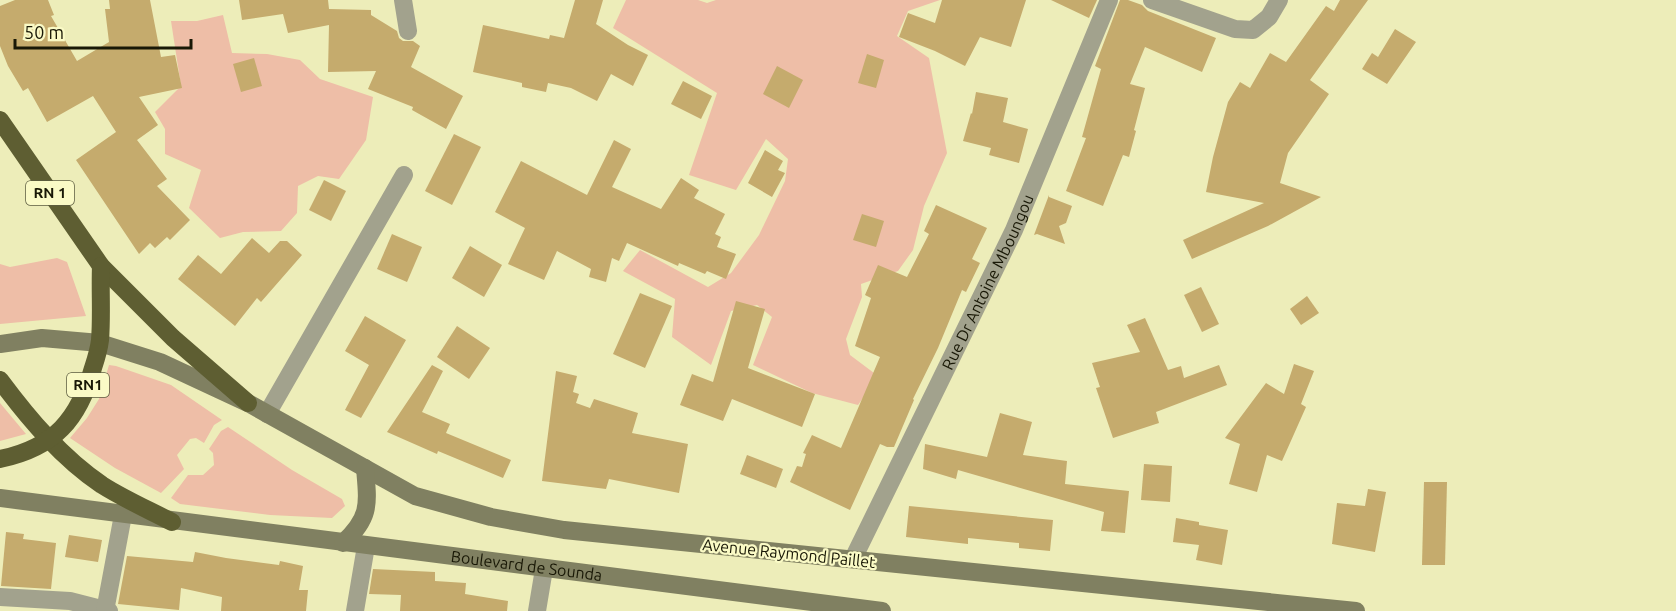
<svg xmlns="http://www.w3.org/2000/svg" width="1676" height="611" font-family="Ubuntu,sans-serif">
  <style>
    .green { fill: #eebea7 }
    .building { fill: #c5ab6d }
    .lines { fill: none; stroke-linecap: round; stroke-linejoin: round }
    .minor { stroke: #a2a28d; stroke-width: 18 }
    .secondary { stroke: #808061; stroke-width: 18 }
    .trunk { stroke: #5e5e32; stroke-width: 18 }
    .labels { text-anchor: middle; stroke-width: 4.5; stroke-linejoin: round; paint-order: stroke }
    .shield { fill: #fafac6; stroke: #5c5c40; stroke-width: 1.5 }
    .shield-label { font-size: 15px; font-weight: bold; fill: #191806 }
    .street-label { font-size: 16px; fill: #191806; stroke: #fafac6 }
  </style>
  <rect width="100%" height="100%" fill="#ededb9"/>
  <g class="green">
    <polygon points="626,0 698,0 707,3 716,0 940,0 908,11 897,36 929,58 947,153 924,206 913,250 898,271 861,284 862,297 846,339 850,355 878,376 858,405 812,393 753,365 772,317 757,305 731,311 711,365 672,337 675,299 623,271 640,250 708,287 731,273 759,235 785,181 788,159 766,139 736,190 689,175 717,93 613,28"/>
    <polygon points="223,15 232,53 267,54 300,60 320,79 373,97 366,140 339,179 318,176 298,186 297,213 281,231 243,232 220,238 189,208 201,170 165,154 165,129 155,112 181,86 171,21 197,21"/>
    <polygon points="57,258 67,262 86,316 0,324 0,264 10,267"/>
    <polygon points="109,365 116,366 171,385 222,420 214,425 204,443 196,438 190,439 177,455 184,469 161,493 115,468 70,438 87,418 99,399"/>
    <polygon points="0,403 26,434 0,441"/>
    <polygon points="228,427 292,470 342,499 345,506 332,518 270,515 180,504 171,498 188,475 203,475 214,465 213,453 209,449 221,431"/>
  </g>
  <g class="building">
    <polygon points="15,0 48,0 54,15 51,16 77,61 109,42 105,9 110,9 109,0 150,0 161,57 175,55 182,88 139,97 158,125 137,140 167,179 157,186 190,220 170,240 167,237 155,248 150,243 139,254 76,160 116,132 93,96 47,122 28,88 23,91 8,66 0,46 0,6"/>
    <polygon points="239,0 328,0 329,9 371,10 371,15 397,31 399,38 403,41 413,41 420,46 411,67 463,96 446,129 412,110 413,107 368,89 376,71 328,72 329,25 288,33 283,14 242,20"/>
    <polygon points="575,0 603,0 596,24 628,45 648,55 633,86 611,74 597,101 571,88 548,83 546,92 522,87 522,83 473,72 483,25 549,39 550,35 564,38"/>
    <polygon points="942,0 1026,0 1011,47 980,37 965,66 935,51 899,37 908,13 935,23"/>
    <polygon points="1051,0 1097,0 1089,18"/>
    <polygon points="1120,0 1128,0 1142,5 1148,11 1216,38 1202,72 1145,47 1130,84 1145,88 1134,130 1136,131 1129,157 1123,155 1103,206 1066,191 1086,138 1082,137 1101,69 1095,66"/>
    <polygon points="1340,0 1368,0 1310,80 1329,94 1288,153 1280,183 1321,197 1268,226 1192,259 1183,240 1264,203 1206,192 1213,157 1228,102 1240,82 1250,88 1270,53 1286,62 1326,6 1334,11"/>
    <polygon points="1395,29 1416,42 1387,84 1362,69 1372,53 1378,57"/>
    <polygon points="867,54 884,60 876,88 858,83"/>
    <polygon points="254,58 262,86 241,92 233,64"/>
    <polygon points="777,66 803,80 789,108 763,94"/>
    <polygon points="683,81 712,96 701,119 671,104"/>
    <polygon points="976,92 1008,98 1003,122 1028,129 1019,163 989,155 991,148 963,141 971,113 972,114"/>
    <polygon points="454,134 481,147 452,205 425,191"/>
    <polygon points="614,140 631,149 612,187 661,209 681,178 699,190 694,198 725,214 715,234 721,237 717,247 736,254 726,279 707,271 705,274 679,263 678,266 627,243 619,261 612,258 606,282 589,277 591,269 557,251 544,280 508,264 525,228 495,212 521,161 587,195"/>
    <polygon points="765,150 783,161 778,170 785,173 772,197 748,183"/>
    <polygon points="324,180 346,191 331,221 309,210"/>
    <polygon points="1049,195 1049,197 1072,206 1066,223 1059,226 1065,244 1037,234 1034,235"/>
    <polygon points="936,205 987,228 972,259 980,263 966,292 962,290 938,348 913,399 914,400 894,447 887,447 880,444 850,510 790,482 797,466 802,467 806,454 803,453 812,435 841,448 880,357 855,346 871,298 865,295 878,265 907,277 929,234 924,231"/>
    <polygon points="862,214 884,221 876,247 853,240"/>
    <polygon points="392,234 422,247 407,282 377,269"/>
    <polygon points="252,238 269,253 280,241 287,241 302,255 261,302 257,298 235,326 178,279 198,255 221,274"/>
    <polygon points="470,246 502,265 484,297 452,278"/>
    <polygon points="1201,287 1219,324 1202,332 1184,295"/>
    <polygon points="640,293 672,306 645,368 613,354"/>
    <polygon points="1307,296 1319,313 1301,325 1290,309"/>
    <polygon points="736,301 765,309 748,368 815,394 802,427 732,399 723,421 680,405 692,374 713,382"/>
    <polygon points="365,316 406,340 361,418 345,410 369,365 345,351"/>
    <polygon points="1145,318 1168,370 1181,366 1184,378 1219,365 1227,385 1156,412 1159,423 1113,438 1096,388 1100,387 1092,363 1140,352 1127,325"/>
    <polygon points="457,326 490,348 469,379 437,357"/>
    <polygon points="1294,364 1314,371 1301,404 1306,407 1282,461 1267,455 1257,492 1229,484 1240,444 1225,438 1266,383 1284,394"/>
    <polygon points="432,365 443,371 422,412 450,424 446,433 511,460 503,478 438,451 437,454 387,432"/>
    <polygon points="556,371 577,376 573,392 579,394 576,403 590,408 594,399 638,413 632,433 688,444 679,493 609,479 606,489 542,481"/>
    <polygon points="1000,413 1032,422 1023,455 1067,461 1065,484 1129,491 1125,533 1101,531 1104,512 958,470 956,479 923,469 925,444 987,457"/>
    <polygon points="747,455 783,469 776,488 740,474"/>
    <polygon points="1144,464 1172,466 1170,502 1141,500"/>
    <polygon points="1424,482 1447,482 1445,565 1422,565"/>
    <polygon points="1368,489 1386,492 1375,552 1332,544 1337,503 1365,506"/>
    <polygon points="909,506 1053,520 1050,551 1019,548 1019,543 968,538 968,544 906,537"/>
    <polygon points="1176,518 1199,522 1199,525 1228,530 1222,565 1196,560 1199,545 1173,542"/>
    <polygon points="6,532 24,534 23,539 56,543 51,589 1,586"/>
    <polygon points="69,535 102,540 98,562 65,557"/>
    <polygon points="195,552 226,558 279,565 280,561 303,566 299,590 308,590 306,611 221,611 222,597 181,588 179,610 118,604 127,556 193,562"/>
    <polygon points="373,569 435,572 435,581 466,583 465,594 508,601 507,611 400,611 401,595 369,594"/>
  </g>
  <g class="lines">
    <g class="minor">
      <polyline points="403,0 408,31"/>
      <polyline points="1152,0 1235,29 1253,30 1269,17 1279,0"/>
      <polyline points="267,414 404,175"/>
      <path id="s1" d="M 853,559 L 1014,230 L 1109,0"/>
      <polyline points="0,597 70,601 109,611"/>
      <polyline points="105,611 123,515"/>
      <polyline points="355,611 366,546"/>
      <polyline points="537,611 544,569"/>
    </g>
    <g class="secondary">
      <polyline points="0,344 42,338 100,343 160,362 248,403 415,496 491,517 564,530 1356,611"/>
      <path id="s2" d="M 0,498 L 882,611"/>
      <path d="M 343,543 C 371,517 368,504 365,468"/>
    </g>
    <g class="trunk">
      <polyline points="0,120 101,266 173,338 248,403"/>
      <path d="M 0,380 C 29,419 62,458 102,485 C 124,499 149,510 172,522"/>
      <path d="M 0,459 C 54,448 79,419 93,368 C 96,359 99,349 100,340 C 102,316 100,291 101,266"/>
    </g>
  </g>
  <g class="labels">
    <g class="shield">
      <rect x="26" y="181" width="48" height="24" rx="4.5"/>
      <rect x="67" y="373" width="42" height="24" rx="4.5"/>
    </g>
    <g class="shield-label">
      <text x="50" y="198">RN 1</text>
      <text x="88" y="390">RN1</text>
    </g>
    <g class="street-label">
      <text dy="6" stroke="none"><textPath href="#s1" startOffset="308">Rue Dr Antoine Mboungou</textPath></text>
      <text transform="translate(789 553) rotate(6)" y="6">Avenue Raymond Paillet</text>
      <text dy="6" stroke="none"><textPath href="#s2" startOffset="531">Boulevard de Sounda</textPath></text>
    </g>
  </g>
  <path d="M15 39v9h176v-9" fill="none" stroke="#191806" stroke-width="3"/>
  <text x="24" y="39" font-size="18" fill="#191806" stroke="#fafac6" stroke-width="4.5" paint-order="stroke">50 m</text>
</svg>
